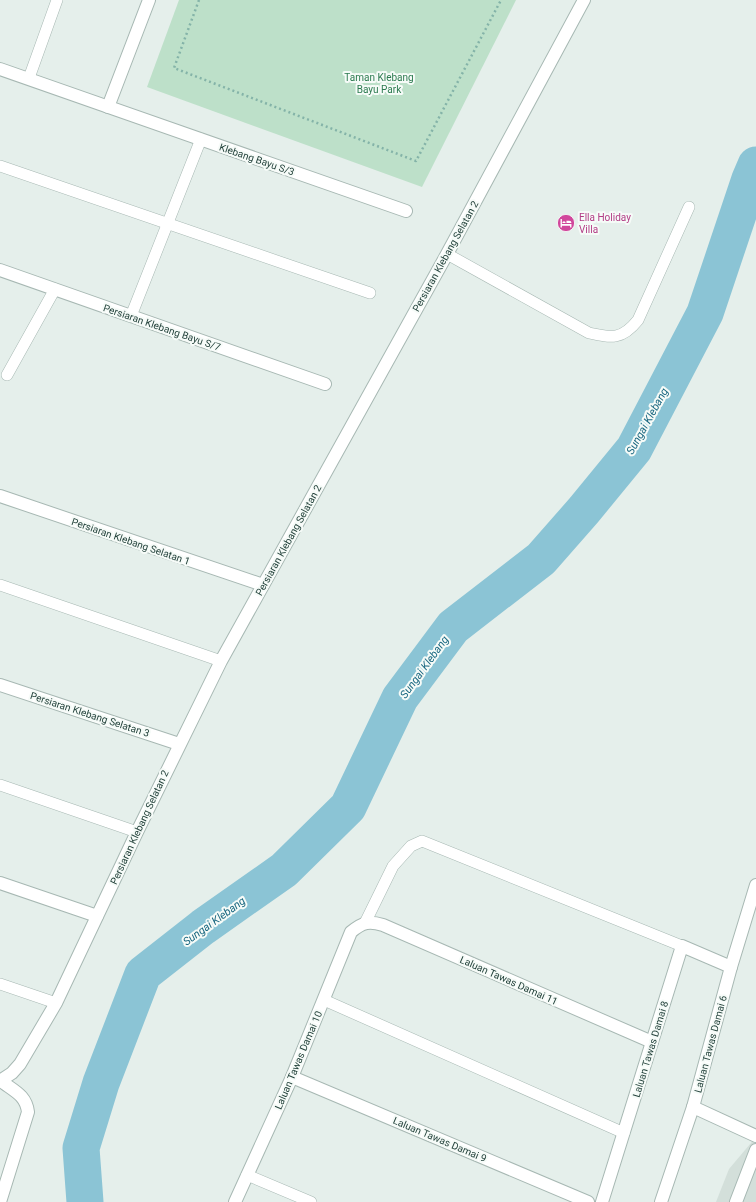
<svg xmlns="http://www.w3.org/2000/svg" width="756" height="1202" font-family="Roboto,sans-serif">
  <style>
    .built { fill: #d3dfda }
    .green { fill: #bde0c9 }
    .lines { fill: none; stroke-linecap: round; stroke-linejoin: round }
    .river { stroke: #8bc4d5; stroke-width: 37 }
    .service-casing { stroke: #a7b8b3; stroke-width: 12 }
    .minor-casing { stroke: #a7b8b3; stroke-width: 14 }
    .tertiary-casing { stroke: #a7b8b3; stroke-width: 14 }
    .path { stroke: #84b3a8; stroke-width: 2.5; stroke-dasharray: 2 3; stroke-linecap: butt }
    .service { stroke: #fff; stroke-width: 11 }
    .minor { stroke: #fff; stroke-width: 12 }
    .tertiary { stroke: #fff; stroke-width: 12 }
    .labels { text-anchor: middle; stroke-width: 4; stroke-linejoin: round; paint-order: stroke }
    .park-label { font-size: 10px; fill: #2b7a4f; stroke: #f6fbf8 }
    .street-label { font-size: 10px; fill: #23423b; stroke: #f6fbf8 }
    .hotel-label { font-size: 10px; fill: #b23c85; stroke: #f6fbf8; text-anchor: start }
    .water-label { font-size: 11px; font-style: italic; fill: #1a6881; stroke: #f6fbf8 }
  </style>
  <rect width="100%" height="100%" fill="#e5efeb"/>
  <polygon class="built" points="756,1137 756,1202 716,1202 729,1169"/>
  <polygon class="green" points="179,0 516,0 422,187 147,87"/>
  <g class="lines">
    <polyline class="river" points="85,1202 81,1148 101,1083 143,974 203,927 284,870 348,807 400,698 453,627 541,559 584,510 634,449 705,313 750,179 756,165"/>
    <defs>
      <g id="service">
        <polyline points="29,78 57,0"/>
        <polyline points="0,166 370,293"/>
        <path d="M 447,254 L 589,333 C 612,338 622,340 638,320 L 689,207"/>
        <polyline points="131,316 201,139"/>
        <polyline points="7,375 55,289"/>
        <polyline points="0,585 221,661"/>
        <polyline points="0,785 137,832"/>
        <polyline points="365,923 393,866 411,846 422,841 682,946"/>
        <polyline points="0,984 56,1003"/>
        <polyline points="324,1000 624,1133"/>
        <polyline points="247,1175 311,1202"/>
      </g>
      <g id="minor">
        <polyline points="0,69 406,211"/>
        <polyline points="108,107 149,0"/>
        <polyline points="0,270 325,384"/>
        <polyline points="0,496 263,585"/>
        <polyline points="0,685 179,744"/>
        <polyline points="0,883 97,916"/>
        <polyline points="292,1077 588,1202"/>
        <polyline points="693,1107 756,1136"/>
        <path d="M 0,1202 L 28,1112 C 26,1095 14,1091 1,1081"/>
        <path d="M 235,1202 L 292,1077 L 351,932 C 363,922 369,921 383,925 L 652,1042"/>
        <polyline points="602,1202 682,946 731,967"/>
        <polyline points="661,1202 693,1107 731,967 756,885"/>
        <polyline points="736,1202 756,1150"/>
      </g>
      <polyline id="tertiary" points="0,1081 12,1073 20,1064 56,1003 137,832 221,661 447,254 584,0"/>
    </defs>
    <use href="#service" class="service-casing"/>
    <use href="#minor" class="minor-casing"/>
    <use href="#tertiary" class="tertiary-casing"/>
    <polyline class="path" points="199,0 174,68 416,161 501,0"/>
    <use href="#service" class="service"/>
    <use href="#minor" class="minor"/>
    <use href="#tertiary" class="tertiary"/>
  </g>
  <defs>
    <symbol id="hotel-disc" viewBox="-11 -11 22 22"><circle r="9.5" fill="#d1479c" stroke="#f6fbf8"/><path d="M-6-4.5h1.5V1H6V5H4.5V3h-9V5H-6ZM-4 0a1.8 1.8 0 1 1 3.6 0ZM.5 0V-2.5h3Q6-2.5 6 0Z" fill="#fff"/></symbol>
  </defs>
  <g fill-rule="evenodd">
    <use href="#hotel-disc" x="556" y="213" width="20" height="20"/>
  </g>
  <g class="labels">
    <g class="park-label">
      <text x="379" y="81">Taman Klebang<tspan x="379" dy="12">Bayu Park</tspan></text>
    </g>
    <g class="street-label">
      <text transform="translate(257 159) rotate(19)" y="4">Klebang Bayu S/3</text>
      <text transform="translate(445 256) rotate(-61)" y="4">Persiaran Klebang Selatan 2</text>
      <text transform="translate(162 327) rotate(19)" y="4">Persiaran Klebang Bayu S/7</text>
      <text transform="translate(288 540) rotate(-61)" y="4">Persiaran Klebang Selatan 2</text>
      <text transform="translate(131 541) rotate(19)" y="4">Persiaran Klebang Selatan 1</text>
      <text transform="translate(90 714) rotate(18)" y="4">Persiaran Klebang Selatan 3</text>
      <text transform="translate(139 827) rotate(-65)" y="4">Persiaran Klebang Selatan 2</text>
      <text transform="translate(509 980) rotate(24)" y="4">Laluan Tawas Damai 11</text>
      <text transform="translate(710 1044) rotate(-75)" y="4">Laluan Tawas Damai 6</text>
      <text transform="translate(650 1049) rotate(-73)" y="4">Laluan Tawas Damai 8</text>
      <text transform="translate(298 1060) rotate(-67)" y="4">Laluan Tawas Damai 10</text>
      <text transform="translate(440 1139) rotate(23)" y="4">Laluan Tawas Damai 9</text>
    </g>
    <g class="hotel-label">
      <text x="579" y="221">Ella Holiday<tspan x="579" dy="12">Villa</tspan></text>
    </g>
    <g class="water-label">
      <text transform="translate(647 421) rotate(-61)" y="4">Sungai Klebang</text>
      <text transform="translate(424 667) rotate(-54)" y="4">Sungai Klebang</text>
      <text transform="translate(214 921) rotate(-36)" y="4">Sungai Klebang</text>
    </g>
  </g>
</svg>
